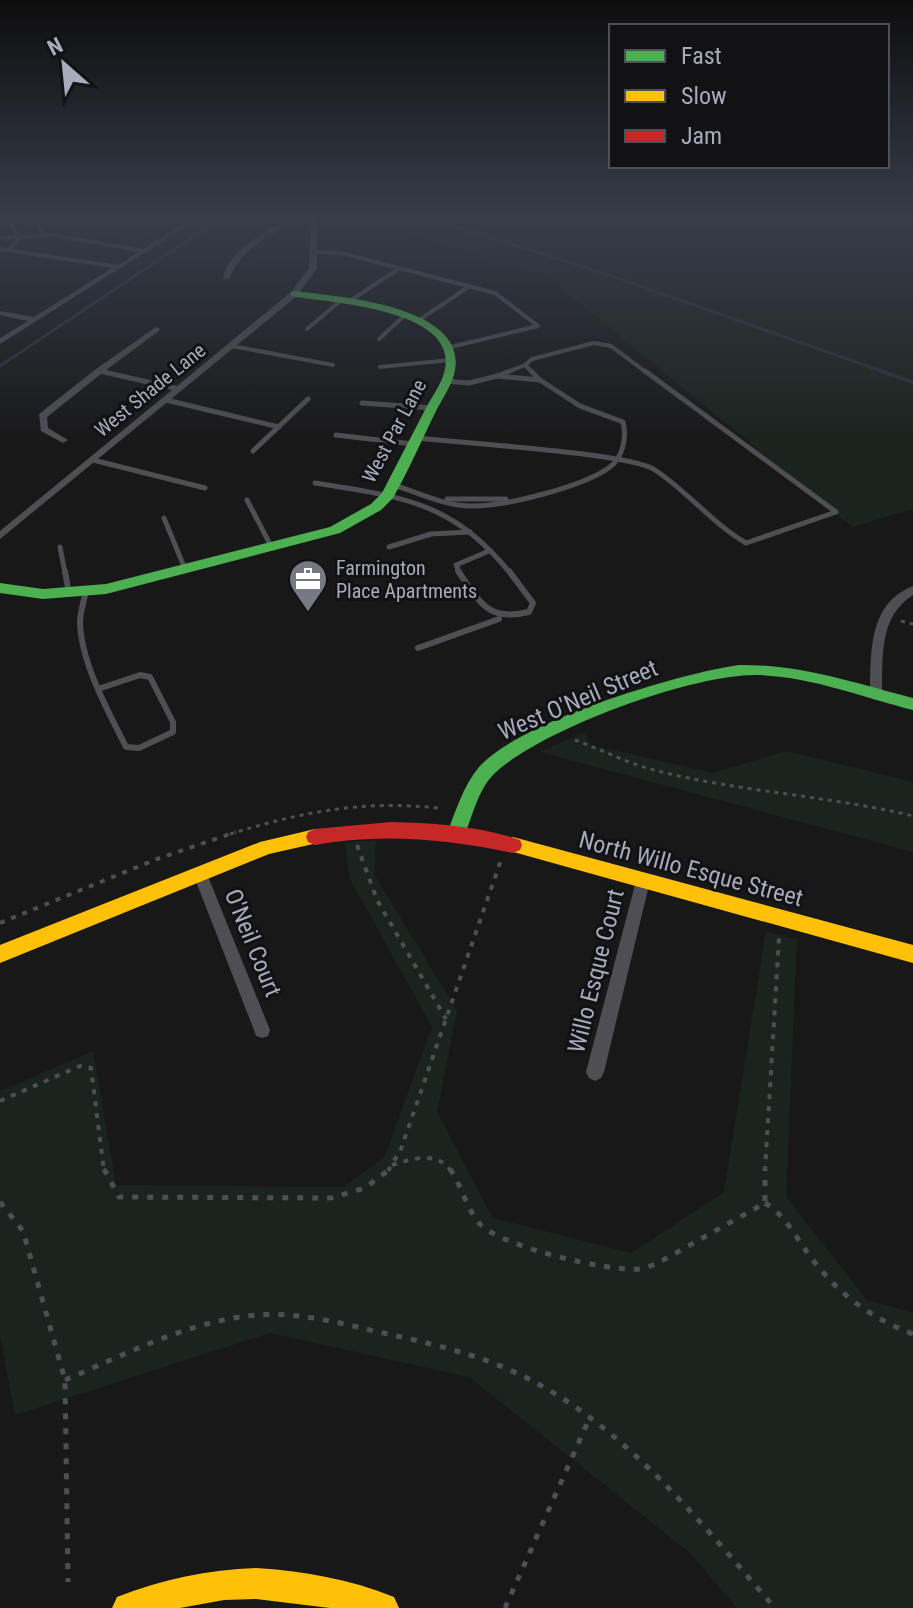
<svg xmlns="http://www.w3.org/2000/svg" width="913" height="1608" font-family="'Roboto Condensed',sans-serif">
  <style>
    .green { fill: #1b231e }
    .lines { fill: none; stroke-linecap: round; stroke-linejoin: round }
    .stream-far1 { stroke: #2a313c; stroke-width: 3 }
    .stream { stroke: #2a313c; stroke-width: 4 }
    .path-far2 { stroke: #4e4f55; stroke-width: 3; stroke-dasharray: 4 5; stroke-linecap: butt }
    .path-far1 { stroke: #4e4f55; stroke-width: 4; stroke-dasharray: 5 7; stroke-linecap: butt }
    .path { stroke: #4e4f55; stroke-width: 5; stroke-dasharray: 6 9; stroke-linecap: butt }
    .lane-far2 { stroke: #4e4e53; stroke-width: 4 }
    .lane-far1 { stroke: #4e4e53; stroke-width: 5 }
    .lane { stroke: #4e4e53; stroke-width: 6 }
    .street { fill: #4e4e53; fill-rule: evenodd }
    .fast { fill: #4caf50; fill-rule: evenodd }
    .slow { fill: #ffc107; fill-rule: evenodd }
    .jam { fill: #c62828; fill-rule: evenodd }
    .labels { text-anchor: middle; stroke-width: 6; stroke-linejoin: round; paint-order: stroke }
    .far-street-label { font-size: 20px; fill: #a8abbb; stroke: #121215 }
    .far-poi-label { font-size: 20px; fill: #a8abbb; stroke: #121215; text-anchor: start }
    .street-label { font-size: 24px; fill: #a8abbb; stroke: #121215 }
  </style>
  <rect width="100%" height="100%" fill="#181819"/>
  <g class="green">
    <polygon points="51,217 180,217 139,242 58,229"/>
    <polygon points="355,217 913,217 913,509 852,527 549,278"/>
    <polygon points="585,732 591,745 713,773 786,751 913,782 913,852 540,752"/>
    <polygon points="376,840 374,874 457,1011 437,1112 493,1218 631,1253 724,1192 766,931 797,940 786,1197 867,1300 913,1313 913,1608 737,1608 690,1553 469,1377 270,1333 15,1415 0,1335 0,1091 93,1051 116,1185 343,1187 384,1158 432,1027 350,879 345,843"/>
  </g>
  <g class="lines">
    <g class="stream-far1">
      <polyline points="425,217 606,274 887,373"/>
      <polyline points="0,366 223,217"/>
    </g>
    <polyline class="stream" points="881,371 913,382"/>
    <g class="path-far2">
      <polyline points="901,621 913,624"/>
      <path d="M 575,740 C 600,749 625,762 650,769 C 737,792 826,795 913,816"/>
      <path d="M 230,834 C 302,812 362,800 438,808"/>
    </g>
    <g class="path-far1">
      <polyline points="357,845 377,900 446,1019"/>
      <polyline points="0,923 157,859 236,832"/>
      <polyline points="0,1101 80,1066 91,1068 104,1171"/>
      <path d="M 392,1165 C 413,1159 436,1150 451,1171"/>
      <polyline points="388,1171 401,1149 501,860"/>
      <polyline points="765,1171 779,938"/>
    </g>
    <g class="path">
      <polyline points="104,1169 119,1197 331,1198 365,1188 390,1169"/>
      <path d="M 450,1169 C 462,1186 466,1208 480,1224 C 502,1247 609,1272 640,1269 C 646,1268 653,1265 658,1263 L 765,1203 L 765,1169"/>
      <polyline points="0,1202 23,1231 65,1380 68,1582"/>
      <path d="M 765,1203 C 785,1215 796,1237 809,1255 C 838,1294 869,1317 913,1334"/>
      <path d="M 65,1380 C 124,1355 183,1324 247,1316 C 291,1310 336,1322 379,1332 C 424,1342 470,1352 512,1371 C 620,1419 699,1521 775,1608"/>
      <polyline points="505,1608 590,1417"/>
    </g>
    <g class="lane-far2">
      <polyline points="7,217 19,238 9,249"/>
      <polyline points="34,217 45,235"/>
      <polyline points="0,238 52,235 145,251"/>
      <polyline points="315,252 341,253 495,293 538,326 450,347"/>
      <polyline points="348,302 400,268"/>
      <polyline points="419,320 470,286"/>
      <polyline points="307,329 339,302"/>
      <polyline points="379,339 405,315"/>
      <polyline points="232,346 333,365"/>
      <polyline points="380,367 450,360"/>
      <polyline points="505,373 525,365"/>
      <polyline points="533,373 525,365 532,359 594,343 611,346 647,373"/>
    </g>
    <g class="lane-far1">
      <polyline points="531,371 540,380"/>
      <polyline points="497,376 510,371"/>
      <polyline points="166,400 279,427"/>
      <polyline points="362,403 433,408"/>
      <polyline points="336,435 413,444"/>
      <path d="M 418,438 C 459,443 631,453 655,470 C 688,492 712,523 746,543 L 836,512 L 645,371"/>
      <polyline points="253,451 308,399"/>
      <polyline points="93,460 205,488"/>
      <path d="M 315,483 C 401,497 453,501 510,573"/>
      <path d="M 394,485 C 419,493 445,506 472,506 C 506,506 583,487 610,467 C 623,457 627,437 623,422 L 580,406 L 540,380 L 497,376 L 469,383 L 445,381"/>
      <polyline points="447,499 506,499"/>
      <polyline points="247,500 272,548"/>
      <polyline points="164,518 185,569"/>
      <polyline points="60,547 65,573"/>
      <polyline points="389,547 431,534 470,532"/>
      <polyline points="460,573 456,565 489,551"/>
    </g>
    <g class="lane">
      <polyline points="65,571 69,594"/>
      <path d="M 458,571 C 480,602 487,622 529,612 L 533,603 L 509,571"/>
      <path d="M 86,591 C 84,601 80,612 80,622 C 81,663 108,711 126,747 L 139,748 L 173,732 L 173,722 L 150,677 L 140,675 L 101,688"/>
      <polyline points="418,648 499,619"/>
    </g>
    <g class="street">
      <polygon points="193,217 201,217 0,344 0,338 28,321 0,315 0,311 34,317 112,268 0,251 0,247 118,265"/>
      <path d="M 295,217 L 305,217 C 276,232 242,246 229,279 L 223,279 C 225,252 272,226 295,217 Z"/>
      <polygon points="311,217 317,217 317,268 297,296 0,539 0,531 172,390 101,374 47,417 48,428 68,440 63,443 41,431 39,414 96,369 156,327 160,329 159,331 106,370 177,386 291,292 309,268"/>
      <path d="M 913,586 L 913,595 C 878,617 883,659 882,696 L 876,700 L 872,699 L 870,696 C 871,655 867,604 913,586 Z"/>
      <polygon points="200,868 205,870 207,874 270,1030 268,1036 262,1038 256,1036 254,1030 193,874 195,870"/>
      <polygon points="643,875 648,877 650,881 604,1072 601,1078 595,1081 589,1078 586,1072 636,881 638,877"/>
    </g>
    <g class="fast">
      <path d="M 294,291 C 335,296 467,305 455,370 C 453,383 443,398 437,409 C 422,439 409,470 393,498 L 381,510 L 340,533 L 106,594 L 43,599 L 0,593 L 0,583 L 43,589 L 106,584 L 330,527 L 371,504 L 382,493 C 397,464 412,435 427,406 C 433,395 441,384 444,373 C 463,308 327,303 291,296 L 291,292 Z"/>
      <path d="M 739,665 C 799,664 855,683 913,698 L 913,710 C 863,697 812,677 759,675 C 694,673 542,729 495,773 C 477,790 473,817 463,838 L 449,838 L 447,833 C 456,811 463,786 479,767 C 520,721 677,674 739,665 Z"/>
    </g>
    <g class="slow">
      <polygon points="315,829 322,832 324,837 322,842 269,854 0,963 0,945 260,842"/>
      <polygon points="513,837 913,945 913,963 506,850 504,845 506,840"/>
      <path d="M 256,1568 C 303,1571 350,1579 394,1597 L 399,1608 L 330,1608 L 256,1599 L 224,1600 L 180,1608 L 112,1608 L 117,1597 C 162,1579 208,1570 256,1568 Z"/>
    </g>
    <path class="jam" d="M 391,822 C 433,823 480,826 520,840 L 522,845 L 520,850 L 513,853 C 445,839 383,833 315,845 L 308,842 L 306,837 L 308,832 L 315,829 Z"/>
  </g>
  <linearGradient id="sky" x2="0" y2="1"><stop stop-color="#0d0d0e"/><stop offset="0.49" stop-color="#373d49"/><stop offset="1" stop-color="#373d49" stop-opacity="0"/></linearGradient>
  <rect width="913" height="442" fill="url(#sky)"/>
  <defs>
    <symbol id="office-pin" viewBox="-11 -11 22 30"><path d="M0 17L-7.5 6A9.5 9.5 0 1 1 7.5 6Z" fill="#767882" stroke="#121215"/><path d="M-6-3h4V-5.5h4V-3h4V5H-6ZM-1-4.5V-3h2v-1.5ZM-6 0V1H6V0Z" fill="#fff"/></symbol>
  </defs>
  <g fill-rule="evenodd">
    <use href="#office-pin" x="286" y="557" width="44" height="60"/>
  </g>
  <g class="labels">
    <g class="far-street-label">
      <text transform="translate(150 390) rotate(-39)" y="7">West Shade Lane</text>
      <text transform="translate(394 431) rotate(-62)" y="7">West Par Lane</text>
    </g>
    <g class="far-poi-label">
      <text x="336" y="575">Farmington<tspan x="336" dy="23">Place Apartments</tspan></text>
    </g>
    <g class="street-label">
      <text transform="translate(578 700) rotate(-23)" y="8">West O'Neil Street</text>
      <text transform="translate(691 869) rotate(15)" y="8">North Willo Esque Street</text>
      <text transform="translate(253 943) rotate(68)" y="8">O'Neil Court</text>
      <text transform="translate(596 971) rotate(-76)" y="8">Willo Esque Court</text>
    </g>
  </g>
  <rect x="609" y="24" width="280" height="144" fill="#121215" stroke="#4e4f57" stroke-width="2"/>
  <rect x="625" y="50" width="40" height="12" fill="#4caf50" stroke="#4e4f57" stroke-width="2"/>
  <text x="681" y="64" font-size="24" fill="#a8abbb">Fast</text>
  <rect x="625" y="90" width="40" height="12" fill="#ffc107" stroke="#4e4f57" stroke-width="2"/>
  <text x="681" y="104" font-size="24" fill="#a8abbb">Slow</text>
  <rect x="625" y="130" width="40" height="12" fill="#c62828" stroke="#4e4f57" stroke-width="2"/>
  <text x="681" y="144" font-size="24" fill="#a8abbb">Jam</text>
  <g transform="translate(64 64) rotate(333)" stroke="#121215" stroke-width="6" paint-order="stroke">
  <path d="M0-6L14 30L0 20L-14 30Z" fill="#a8abbb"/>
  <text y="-12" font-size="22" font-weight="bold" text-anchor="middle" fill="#a8abbb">N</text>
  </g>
</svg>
